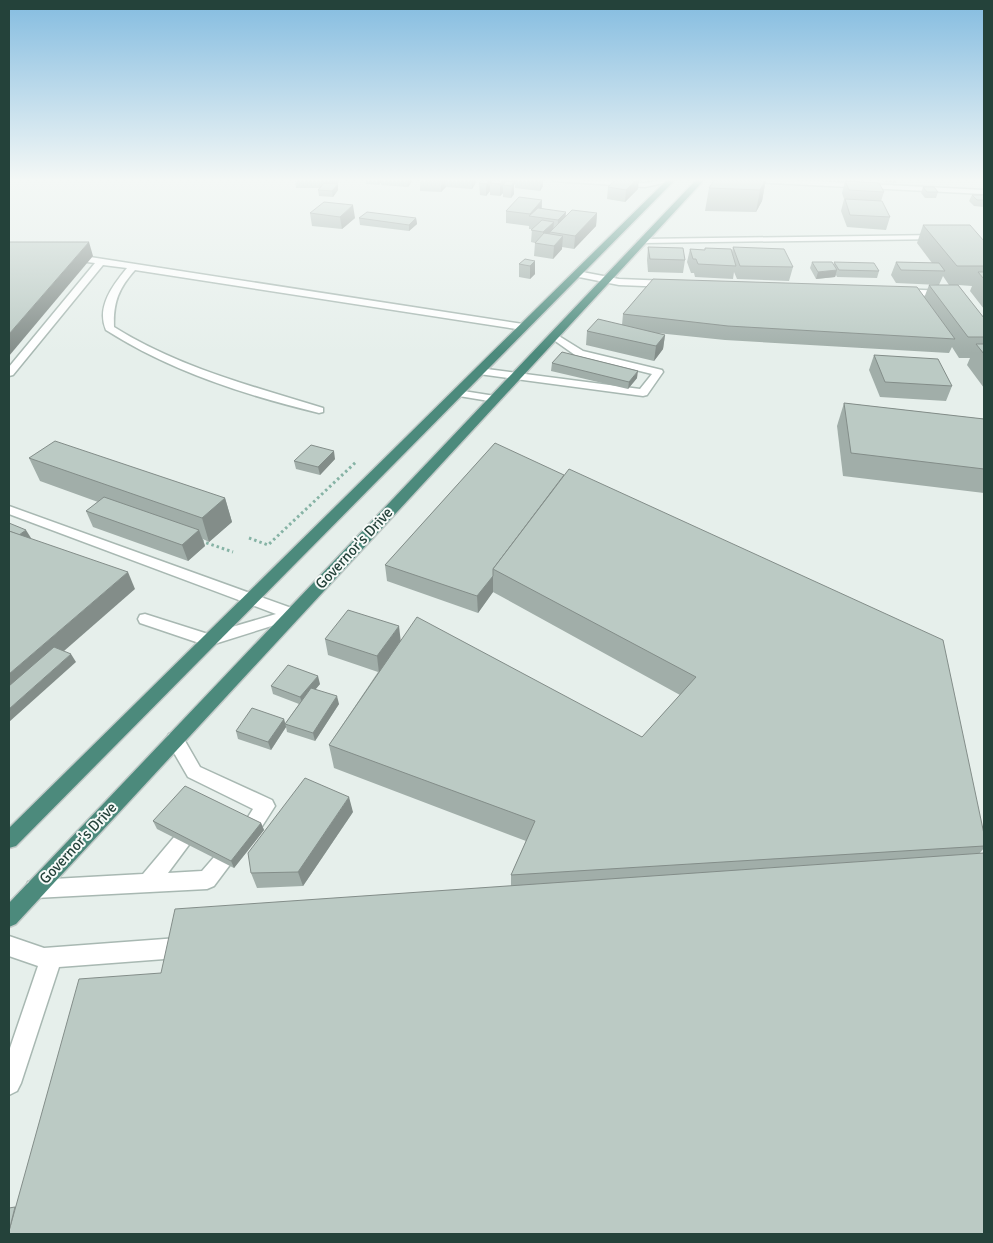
<svg xmlns="http://www.w3.org/2000/svg" width="993" height="1243" font-family="Signika,sans-serif">
  <style>
    .lines { fill: none; stroke-linecap: round; stroke-linejoin: round }
    .service-casing { stroke: #a8b8b2; stroke-width: 3 }
    .minor-casing { stroke: #a8b8b2; stroke-width: 3 }
    .trunk-casing { stroke: #c2cac8; stroke-width: 3 }
    .path { stroke: #86b3a5; stroke-width: 3; stroke-dasharray: 2.5 3; stroke-linecap: butt }
    .service { fill: #fff; fill-rule: evenodd }
    .minor { fill: #fff; fill-rule: evenodd }
    .trunk { fill: #4c8a7c; fill-rule: evenodd }
    .wall { fill: #a1aea9 }
    .shaded-wall { fill: #838d89 }
    .building { fill: #bbcac4; stroke: #838d89 }
    .labels { text-anchor: middle; stroke-width: 4; stroke-linejoin: round; paint-order: stroke }
    .street-label { font-size: 15px; fill: #24423a; stroke: #f7fbf9 }
  </style>
  <rect width="100%" height="100%" fill="#e6efeb"/>
  <g class="lines">
    <defs>
      <g id="service">
        <polygon points="550,179 645,183 668,179 673,181 645,187 554,181"/>
        <polygon points="727,179 772,179 984,190 984,194 731,181"/>
        <path d="M 90,257 L 523,324 L 528,327 L 523,330 L 135,270 C 119,288 113,302 114,327 C 178,367 251,386 323,408 L 323,412 L 319,413 C 245,395 170,371 106,330 C 96,307 113,285 127,268 L 103,265 L 13,375 L 9,376 L 9,367 L 95,263 L 87,262 L 87,258 Z"/>
        <polygon points="577,271 619,279 669,281 673,284 669,287 619,285 574,276 573,274"/>
        <polygon points="900,289 946,291 951,294 946,297 897,294 895,292"/>
        <polygon points="554,333 583,351 662,370 663,372 647,395 643,396 479,374 474,371 479,368 640,389 652,374 575,355 551,338 551,334"/>
        <polygon points="457,390 495,396 501,399 495,402 453,395 452,393"/>
        <polygon points="9,506 297,610 299,614 297,618 208,646 140,623 138,619 140,615 145,614 208,634 276,614 9,514"/>
        <polygon points="175,732 181,734 200,767 272,800 275,806 259,831 252,833 245,831 243,825 253,809 188,777 166,739 169,734"/>
        <polygon points="182,834 189,836 191,842 168,873 202,871 215,856 222,853 229,856 232,862 214,886 207,889 35,898 28,896 25,889 28,882 35,880 143,874 175,836"/>
        <polygon points="9,936 44,948 178,938 185,941 188,948 185,955 178,958 59,967 21,1083 17,1091 9,1095 9,1051 38,966 9,956"/>
      </g>
      <polygon id="minor" points="938,235 941,235 941,239 642,243 638,241 642,239"/>
      <g id="trunk">
        <polygon points="668,179 676,179 16,846 9,848 9,828"/>
        <polygon points="697,179 705,179 16,924 9,927 9,903"/>
      </g>
    </defs>
    <use href="#service" class="service-casing"/>
    <use href="#minor" class="minor-casing"/>
    <use href="#trunk" class="trunk-casing"/>
    <g class="path">
      <polyline points="249,538 268,545 357,461"/>
      <polyline points="201,541 233,552"/>
    </g>
    <use href="#service" class="service"/>
    <use href="#minor" class="minor"/>
    <use href="#trunk" class="trunk"/>
  </g>
  <g class="wall">
    <polygon points="295,179 340,179 337,184 338,190 333,197 319,196 318,190 320,188 296,188"/>
    <polygon points="365,179 413,179 408,187 381,185 381,182 379,185 366,184"/>
    <polygon points="420,179 476,179 476,182 472,189 446,187 441,192 420,191"/>
    <polygon points="483,179 543,179 543,186 540,191 515,188 515,184 514,185 514,194 511,198 503,197 503,193 500,196 490,195 490,191 486,196 480,195 479,183"/>
    <polygon points="713,179 766,179 762,201 756,212 705,211 709,188 712,185"/>
    <polygon points="882,179 898,179 896,183 883,182"/>
    <polygon points="963,179 981,179 981,180 964,180"/>
    <polygon points="845,181 884,192 881,201 890,217 886,230 847,227 841,211 844,199 842,193"/>
    <polygon points="608,187 638,189 625,202 607,199"/>
    <polygon points="923,187 938,192 936,198 925,198 921,193"/>
    <polygon points="972,195 984,195 984,207 974,206 969,201"/>
    <polygon points="542,200 542,208 566,216 597,213 596,226 574,249 562,247 562,249 553,259 534,256 535,243 531,242 532,229 529,229 529,226 506,223 506,211"/>
    <polygon points="310,213 355,218 342,229 312,226"/>
    <polygon points="359,218 416,218 417,224 409,231 360,225"/>
    <polygon points="923,225 984,241 984,309 970,291 972,286 958,285 984,318 984,388 967,365 970,358 959,358 952,347 949,353 725,340 657,333 665,335 663,349 654,361 586,345 587,331 622,325 623,314 924,298 929,285 949,285 943,276 939,285 896,283 891,275 896,262 932,263 917,243"/>
    <polygon points="648,247 685,260 683,273 648,272 647,260"/>
    <polygon points="733,247 793,267 789,281 737,279 734,272 733,279 695,277 694,273 691,273 687,262 690,249 705,250 705,248 732,252"/>
    <polygon points="535,261 535,274 530,279 519,277 519,264"/>
    <polygon points="812,262 834,265 834,262 879,271 877,278 837,277 836,275 835,277 816,279 810,268"/>
    <polygon points="874,355 952,386 946,401 880,397 869,370"/>
    <polygon points="552,363 637,378 628,389 551,371"/>
    <polygon points="844,403 984,419 984,493 843,476 837,426"/>
    <polygon points="495,443 984,834 984,848 980,853 15,1207 161,973 511,886 511,875 526,841 334,768 329,745 378,672 328,655 325,639 400,640 642,737 680,695 493,592 478,613 387,581 385,565"/>
    <polygon points="29,458 225,498 232,522 209,542 203,539 205,546 188,561 93,527 86,511 98,502 40,481"/>
    <polygon points="335,459 320,475 296,469 294,461"/>
    <polygon points="320,684 315,689 339,704 315,741 287,732 286,727 271,750 238,739 236,731 284,719 285,724 299,704 273,694 271,686"/>
    <polygon points="353,812 303,886 257,888 251,873"/>
    <polygon points="153,821 261,823 264,830 234,868 157,829"/>
  </g>
  <g class="shaded-wall">
    <polygon points="332,179 340,179 333,189"/>
    <polygon points="378,179 381,179 381,182 379,185"/>
    <polygon points="407,179 413,179 408,187"/>
    <polygon points="442,179 445,179 446,187 441,192 441,181"/>
    <polygon points="472,179 476,179 476,182 472,189"/>
    <polygon points="490,179 493,179 493,183 490,183 490,191 486,196 486,184"/>
    <polygon points="504,179 506,179 506,185 503,185 503,193 500,196 500,184"/>
    <polygon points="512,179 516,179 515,184 514,185 514,194 511,198"/>
    <polygon points="540,179 543,179 543,186 540,191"/>
    <polygon points="637,179 639,179 638,189 625,202 626,190"/>
    <polygon points="766,179 762,201 756,212 760,190"/>
    <polygon points="338,184 338,190 333,197 332,191"/>
    <polygon points="542,200 541,212 530,216 530,214"/>
    <polygon points="353,205 355,218 342,229 340,217"/>
    <polygon points="566,212 565,224 557,233 558,220"/>
    <polygon points="597,213 596,226 574,249 575,236"/>
    <polygon points="416,218 417,224 409,231 409,225"/>
    <polygon points="554,222 553,232 550,232 549,238 543,244 543,232"/>
    <polygon points="563,236 562,249 553,259 554,246"/>
    <polygon points="89,242 93,256 9,356 9,334"/>
    <polygon points="535,261 535,274 530,279 530,266"/>
    <polygon points="837,270 835,277 816,279 818,272"/>
    <polygon points="665,335 663,349 654,361 656,346"/>
    <polygon points="638,371 637,378 628,389 629,382"/>
    <polygon points="334,451 335,459 320,475 318,467"/>
    <polygon points="225,498 232,522 209,542 202,518"/>
    <polygon points="26,530 31,538 20,545 16,537"/>
    <polygon points="199,530 205,546 188,561 182,545"/>
    <polygon points="128,572 135,589 9,699 9,674"/>
    <polygon points="493,576 493,592 478,613 477,596"/>
    <polygon points="399,626 401,643 379,673 377,656"/>
    <polygon points="71,654 76,662 9,722 9,709"/>
    <polygon points="318,676 320,684 303,705 300,697"/>
    <polygon points="337,696 339,704 315,741 313,733"/>
    <polygon points="284,719 286,727 271,750 268,742"/>
    <polygon points="349,797 353,812 303,886 298,872"/>
    <polygon points="261,823 264,830 234,868 231,861"/>
  </g>
  <g class="building">
    <polygon points="420,179 442,179 441,181"/>
    <polygon points="483,179 490,179 486,184 479,183"/>
    <polygon points="494,179 504,179 500,184 490,183"/>
    <polygon points="617,179 637,179 626,190 608,187"/>
    <polygon points="715,179 766,179 760,190 709,188"/>
    <polygon points="506,181 514,182 511,186 503,185"/>
    <polygon points="845,181 879,183 884,192 849,190"/>
    <polygon points="324,183 338,184 332,191 318,190"/>
    <polygon points="923,187 934,187 938,192 927,192"/>
    <polygon points="972,195 984,195 984,200 977,200"/>
    <polygon points="519,197 542,200 530,214 506,211"/>
    <polygon points="845,199 882,201 890,217 850,215"/>
    <polygon points="324,202 353,205 340,217 310,213"/>
    <polygon points="538,208 566,212 558,220 529,216"/>
    <polygon points="572,210 597,213 575,236 550,232"/>
    <polygon points="367,212 416,218 409,225 359,218"/>
    <polygon points="542,220 554,222 543,232 531,230"/>
    <polygon points="923,225 970,225 984,241 984,266 957,266"/>
    <polygon points="544,233 563,236 554,246 535,243"/>
    <polygon points="9,242 89,242 9,334"/>
    <polygon points="648,247 683,248 685,260 650,259"/>
    <polygon points="733,247 784,249 793,267 740,266"/>
    <polygon points="705,248 731,249 736,266 698,264 696,259 693,259 690,249 705,250"/>
    <polygon points="525,259 535,261 530,266 519,264"/>
    <polygon points="812,262 832,262 837,270 818,272"/>
    <polygon points="834,262 874,263 879,271 839,270"/>
    <polygon points="896,262 939,263 945,271 901,270"/>
    <polygon points="978,272 984,272 984,279"/>
    <polygon points="653,279 917,287 955,339 728,326 623,314"/>
    <polygon points="929,285 958,285 984,318 984,337 968,337"/>
    <polygon points="598,319 665,335 656,346 587,331"/>
    <polygon points="976,344 984,344 984,354"/>
    <polygon points="562,352 638,371 629,382 552,363"/>
    <polygon points="874,355 938,359 952,386 885,382"/>
    <polygon points="844,403 984,419 984,469 851,453"/>
    <polygon points="55,441 225,498 202,518 29,458"/>
    <polygon points="495,443 564,475 493,569 493,576 477,596 385,565"/>
    <polygon points="311,445 334,451 318,467 294,461"/>
    <polygon points="569,469 943,640 984,834 984,846 511,875 535,821 329,745 417,617 642,737 696,677 493,569"/>
    <polygon points="104,497 199,530 182,545 86,511"/>
    <polygon points="9,523 26,530 19,535 9,531"/>
    <polygon points="9,531 128,572 9,674"/>
    <polygon points="348,610 399,626 377,656 325,639"/>
    <polygon points="54,647 71,654 9,709 9,686"/>
    <polygon points="288,665 318,676 300,697 271,686"/>
    <polygon points="311,688 337,696 313,733 285,724"/>
    <polygon points="252,708 284,719 268,742 236,731"/>
    <polygon points="305,778 349,797 298,872 251,873 248,853"/>
    <polygon points="185,786 261,823 231,861 153,821"/>
    <polygon points="984,853 984,1234 9,1234 9,1231 79,979 161,973 175,909"/>
    <polygon points="15,1207 9,1231 9,1208"/>
  </g>
  <linearGradient id="sky" x2="0" y2="1"><stop stop-color="#84bce0"/><stop offset="0.51" stop-color="#f4f8f6"/><stop offset="1" stop-color="#f4f8f6" stop-opacity="0"/></linearGradient>
  <rect width="993" height="353" fill="url(#sky)"/>
  <g class="labels">
    <g class="street-label">
      <text transform="translate(354 548) rotate(-47)" y="5">Governor's Drive</text>
      <text transform="translate(78 843) rotate(-47)" y="5">Governor's Drive</text>
    </g>
  </g>
  <rect width="993" height="1243" fill="none" stroke="#24423a" stroke-width="20"/>
</svg>
